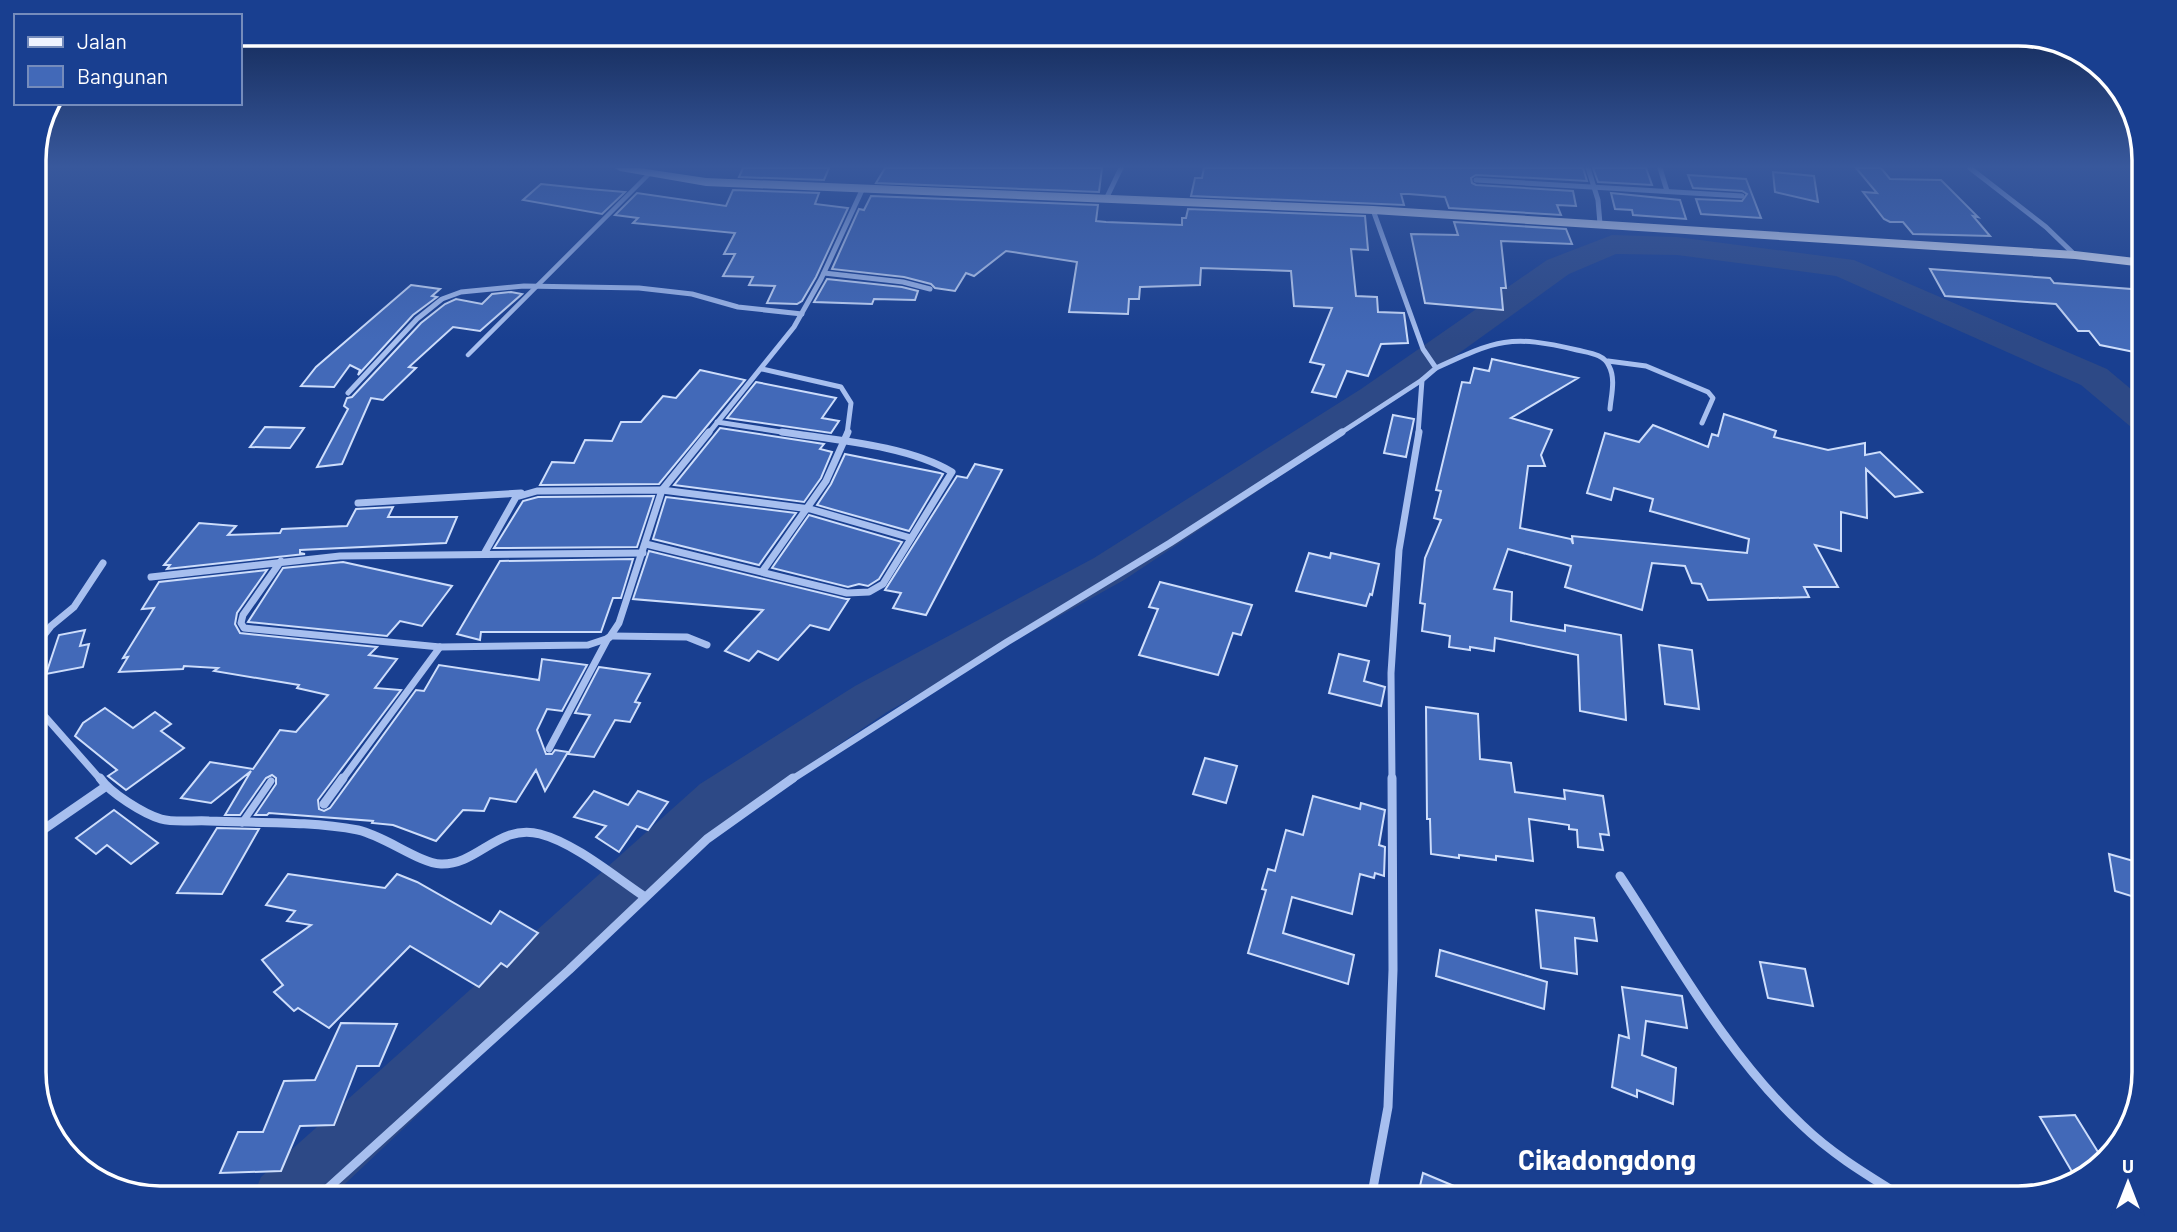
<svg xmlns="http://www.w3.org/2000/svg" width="2177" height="1232" font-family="Barlow,sans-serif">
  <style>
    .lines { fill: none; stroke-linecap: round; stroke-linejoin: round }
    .river { fill: #2d4986; fill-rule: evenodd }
    .building { fill: #4269b8; stroke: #cdddfb; stroke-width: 2 }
    .service-far1 { stroke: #a7bfef; stroke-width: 4.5 }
    .service { stroke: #a7bfef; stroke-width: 7 }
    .minor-far2 { stroke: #a7bfef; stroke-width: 5 }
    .minor-far1 { stroke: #a7bfef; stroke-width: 7 }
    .minor { stroke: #a7bfef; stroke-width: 9 }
    .primary { fill: #eff3ff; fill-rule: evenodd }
    .labels { text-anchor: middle; stroke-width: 5; stroke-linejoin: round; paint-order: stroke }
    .near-quarter-label { font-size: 28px; font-weight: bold; fill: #fff; stroke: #193f90 }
    .rim { fill: none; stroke: #fff; stroke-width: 3.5 }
  </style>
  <rect width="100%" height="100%" fill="#193f90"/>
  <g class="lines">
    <polygon class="river" points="1612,235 1677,237 1854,260 2107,369 2144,400 2144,431 2131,427 2081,385 1836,276 1677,255 1616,254 1569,274 1387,405 1124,580 887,712 736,814 329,1199 252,1199 261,1177 700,784 855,686 1094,558 1361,389 1547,260"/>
  </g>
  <g class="building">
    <polygon points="743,168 829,168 824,180 739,177"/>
    <polygon points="885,168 1102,168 1099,192 876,183"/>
    <polygon points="1204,168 1583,168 1587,181 1476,175 1471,178 1472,183 1476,185 1573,191 1576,206 1557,205 1561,215 1449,208 1445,197 1409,194 1401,194 1404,205 1191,196 1195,178 1202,178"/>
    <polygon points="1593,168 1646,168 1652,185 1598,182"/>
    <polygon points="1856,168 1881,168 1890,179 1941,180 1978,217 1973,216 1990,236 1913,234 1903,222 1890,222 1884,219 1863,192 1877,193"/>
    <polygon points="1773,172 1814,176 1818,202 1775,192"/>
    <polygon points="1688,175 1746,179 1761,218 1701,214 1696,199 1742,201 1747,194 1742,191 1693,188"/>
    <polygon points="541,184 589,189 625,192 602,214 523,200"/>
    <polygon points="733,190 819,193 815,204 848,208 816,277 802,301 797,304 767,303 775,286 749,285 753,277 723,276 735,254 724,254 735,233 633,223 638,218 615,215 637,193 726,206"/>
    <polygon points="1611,193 1680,200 1686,219 1633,215 1632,210 1615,209"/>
    <polygon points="871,196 1098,205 1096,221 1106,222 1182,225 1182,218 1186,218 1188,209 1365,216 1368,250 1351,249 1356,296 1377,297 1378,312 1404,313 1408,343 1381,344 1368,376 1347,371 1336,397 1312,392 1324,365 1310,362 1332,308 1294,306 1291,271 1201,268 1200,285 1140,287 1139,299 1129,299 1128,314 1069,312 1077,262 1006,251 974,276 966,273 955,291 935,288 931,284 904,277 832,269 859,209 864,210"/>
    <polygon points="1454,222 1566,229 1572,244 1501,241 1506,288 1501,288 1503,310 1425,303 1411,234 1458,235"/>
    <polygon points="1930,269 2050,278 2054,283 2144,290 2144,354 2100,345 2089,331 2078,331 2056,304 1945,296"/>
    <polygon points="827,279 902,287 918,291 915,300 874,299 872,304 814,302"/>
    <polygon points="411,285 440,289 432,296 437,297 413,315 358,375 360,370 350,365 334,387 301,386 316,367"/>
    <polygon points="511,292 522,294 480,331 453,327 409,367 416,368 383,400 371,398 342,464 317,467 348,409 344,406 347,398 352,397 421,323 445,304 456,299 482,304 492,294"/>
    <polygon points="1492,359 1578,378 1511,418 1552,430 1541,455 1545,466 1528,466 1520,528 1571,539 1573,544 1572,536 1747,553 1749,539 1650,511 1653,499 1614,488 1611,500 1587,493 1605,433 1639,442 1653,425 1708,447 1712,434 1718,436 1724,414 1776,431 1774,437 1828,450 1865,443 1865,455 1880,452 1922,492 1895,497 1866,469 1867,518 1841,512 1841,551 1815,545 1838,587 1804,587 1809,597 1708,600 1701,584 1692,583 1685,566 1652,563 1642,610 1565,587 1571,566 1508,549 1494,589 1512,592 1511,621 1565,631 1565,625 1621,635 1626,720 1580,711 1578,655 1495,638 1494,651 1470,647 1470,650 1449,647 1450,636 1422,631 1425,604 1420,603 1425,558 1441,520 1434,518 1441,491 1436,490 1462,382 1470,383 1474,368 1489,371"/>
    <polygon points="700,370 745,380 659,484 540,485 552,462 574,463 585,440 612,441 621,422 641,422 663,396 676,398"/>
    <polygon points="756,382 836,398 822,418 839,421 831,433 727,418"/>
    <polygon points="1393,415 1414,419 1406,457 1384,453"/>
    <polygon points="265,427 304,428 290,448 250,447"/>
    <polygon points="720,428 824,444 820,449 832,452 821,478 804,502 674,485"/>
    <polygon points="845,454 940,473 943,474 909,531 817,505 831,484"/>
    <polygon points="975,464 1002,470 926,615 893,608 901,593 885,590 957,476 967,478"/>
    <polygon points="654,496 637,547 494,548 523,501 538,497"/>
    <polygon points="666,497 796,513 759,565 653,539"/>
    <polygon points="393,507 388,517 457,517 446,543 300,550 300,553 305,554 167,569 170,565 164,565 199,523 236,526 228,535 280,533 282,529 347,526 356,509"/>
    <polygon points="809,515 902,542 879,579 868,586 859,584 848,587 772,568"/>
    <polygon points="649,551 846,599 849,599 829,630 810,625 778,660 758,651 749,661 725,651 763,610 633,599"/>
    <polygon points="1309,553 1330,558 1331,553 1379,564 1372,595 1370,594 1366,606 1296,591"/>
    <polygon points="633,559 621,598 613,598 601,632 481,632 480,640 457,634 500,561"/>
    <polygon points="343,562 452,586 422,626 400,621 387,636 248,622 283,568"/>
    <polygon points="267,570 237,613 235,624 240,633 377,647 369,655 397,659 375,688 401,690 318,800 319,809 324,811 330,808 416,690 424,691 439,665 539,680 542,659 587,665 562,711 547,709 537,730 546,754 552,754 555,750 568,752 545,791 536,770 516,802 490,798 484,811 463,810 436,841 393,825 372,823 373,821 269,813 267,815 255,815 276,784 276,778 272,775 266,778 240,815 225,815 251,771 211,803 181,798 210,762 253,769 280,730 296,732 328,695 297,688 299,685 214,671 218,668 184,666 183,669 119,672 128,657 123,658 154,608 142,609 159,582"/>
    <polygon points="1160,582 1252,605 1241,635 1233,633 1218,675 1139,655 1158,609 1149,607"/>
    <polygon points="85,630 80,646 89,644 83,667 46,674 59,635"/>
    <polygon points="1659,645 1692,650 1699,709 1665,704"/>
    <polygon points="1339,654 1369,661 1364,681 1385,687 1381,706 1329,693"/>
    <polygon points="599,667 650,674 635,702 640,703 630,722 615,720 594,757 568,754 590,715 575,713"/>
    <polygon points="1426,707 1478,714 1480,759 1511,763 1515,792 1565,799 1564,790 1603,796 1609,835 1600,834 1603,850 1578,847 1577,830 1569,829 1569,825 1529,819 1533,861 1496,856 1496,860 1459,855 1459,858 1431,854 1430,819 1427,819"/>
    <polygon points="105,708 133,728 155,712 171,724 161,731 184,748 126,790 108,776 117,770 75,736 83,723"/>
    <polygon points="1205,758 1237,766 1226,803 1193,794"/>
    <polygon points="594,791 628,805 638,791 668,802 648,830 637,826 619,852 596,837 606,826 574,817"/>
    <polygon points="1313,796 1360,809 1361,803 1385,810 1379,845 1385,847 1384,876 1375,873 1374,878 1360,874 1352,914 1292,897 1283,933 1354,955 1348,984 1248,953 1266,890 1262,889 1268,869 1275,871 1286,830 1303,835"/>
    <polygon points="114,810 158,843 131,864 107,845 96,854 76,838"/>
    <polygon points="217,828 259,829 222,894 177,893"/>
    <polygon points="2109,854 2144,864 2144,900 2115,891"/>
    <polygon points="288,874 385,888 397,874 417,882 491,924 500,911 538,933 507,967 501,963 479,987 410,946 329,1028 298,1008 294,1011 274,992 283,985 262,960 311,925 287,921 295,911 266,905"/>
    <polygon points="1536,910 1594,918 1597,941 1575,938 1577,974 1541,968"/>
    <polygon points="1440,950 1547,982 1544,1009 1436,976"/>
    <polygon points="1760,962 1805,969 1813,1006 1768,998"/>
    <polygon points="1622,987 1682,996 1687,1028 1646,1021 1642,1055 1676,1068 1673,1104 1637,1090 1637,1097 1612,1087 1619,1035 1629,1038"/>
    <polygon points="341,1023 397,1024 379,1066 357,1066 334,1125 300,1126 281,1171 220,1173 238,1132 263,1132 284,1081 315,1080"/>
    <polygon points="2075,1115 2103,1160 2078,1182 2040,1117"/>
    <polygon points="1423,1173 1485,1199 1417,1199"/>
  </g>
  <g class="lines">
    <polyline class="service-far1" points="468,355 649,174"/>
    <polyline class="service" points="242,823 271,781"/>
    <g class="minor-far2">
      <polyline points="1588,168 1598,200 1600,224"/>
      <polyline points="1660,168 1667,191"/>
      <polyline points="1970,168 2046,227 2075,255"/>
      <polyline points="1476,180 1742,196"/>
      <polyline points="1107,197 1121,168"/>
      <polyline points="1373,210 1423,349 1436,368 1422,380 1418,434"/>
      <polyline points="824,273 903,282 930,289"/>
      <polyline points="1608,361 1646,366 1708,392 1713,398 1702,423"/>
      <path d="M 1436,368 C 1497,340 1510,334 1577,350 C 1589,353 1604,354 1609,366 C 1616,379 1611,396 1610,409"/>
      <polyline points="762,369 841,387 851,403 847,434"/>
      <polyline points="348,393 417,319 442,299 461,292 524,286 639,288 692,294 738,307 802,314"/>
      <polyline points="717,422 794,434"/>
      <polyline points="708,434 794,327 821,279 863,188"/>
      <polyline points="1339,434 1422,380"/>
    </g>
    <g class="minor-far1">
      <polyline points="358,503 521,493"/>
      <path d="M 646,544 L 847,593 L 869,592 L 883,584 L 952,472 C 907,445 834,440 782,432"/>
      <polyline points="484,554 516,497 537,491 662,490 810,509 911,538"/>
      <polyline points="281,561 243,615 241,623 244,628 440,647 588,645 609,638 619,623 662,490 709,432"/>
      <polyline points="762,572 826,481 848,432"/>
      <polyline points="151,577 340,556 643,553"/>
      <polyline points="611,636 687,637 707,645"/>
      <polyline points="34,648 51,626 74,607 103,563"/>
      <polyline points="34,704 101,780"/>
      <polyline points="549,749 608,638"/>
      <polyline points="342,780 440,647"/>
      <polyline points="791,780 1007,642 1170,543 1342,432"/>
      <polyline points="1392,780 1391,673 1399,550 1419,432"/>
    </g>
    <g class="minor">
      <path d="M 100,778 C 110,793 144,814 161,819 C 175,823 194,820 209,821 C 258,823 310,821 358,830 C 385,836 419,863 441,864 C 478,865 499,823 540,834 C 575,843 615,877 645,897"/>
      <polyline points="324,804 343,778"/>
      <polyline points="34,836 105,787"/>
      <path d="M 1620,876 C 1676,961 1727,1055 1802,1125 C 1833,1155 1869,1176 1906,1199"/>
      <polyline points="316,1199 569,970 707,839 793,778"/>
      <polyline points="1371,1199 1388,1107 1393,970 1392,778"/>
    </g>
    <polygon class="primary" points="615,168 639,168 706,178 1373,206 2075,251 2144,259 2144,267 2075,259 1373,214 706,186 620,171"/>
  </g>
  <linearGradient id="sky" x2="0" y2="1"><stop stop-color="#0e234f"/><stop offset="0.49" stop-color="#38589c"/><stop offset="1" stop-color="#38589c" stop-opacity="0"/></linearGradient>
  <rect width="2177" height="340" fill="url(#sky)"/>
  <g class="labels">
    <g class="near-quarter-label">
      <text x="1607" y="1170">Cikadongdong</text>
    </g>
  </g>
  <path d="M0 0H2177V1232H0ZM160 46H2018A114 114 0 0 1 2132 160V1072A114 114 0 0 1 2018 1186H160A114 114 0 0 1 46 1072V160A114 114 0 0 1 160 46Z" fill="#193f90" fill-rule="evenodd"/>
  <path class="rim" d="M160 46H2018A114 114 0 0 1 2132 160V1072A114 114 0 0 1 2018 1186H160A114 114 0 0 1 46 1072V160A114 114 0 0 1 160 46Z"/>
  <rect x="14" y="14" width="228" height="91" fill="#193f90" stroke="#758cbc" stroke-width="2"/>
  <rect x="28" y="37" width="35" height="10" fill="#eff3ff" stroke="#758cbc" stroke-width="2"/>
  <text x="77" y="49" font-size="21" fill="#ffffff">Jalan</text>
  <rect x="28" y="66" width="35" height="21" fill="#4269b8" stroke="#758cbc" stroke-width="2"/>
  <text x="77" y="84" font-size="21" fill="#ffffff">Bangunan</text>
  <g transform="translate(2128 1183)" stroke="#193f90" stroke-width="5" paint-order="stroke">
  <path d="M0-5L12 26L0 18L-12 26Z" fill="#ffffff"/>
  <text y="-10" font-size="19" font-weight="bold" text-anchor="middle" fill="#ffffff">U</text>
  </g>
</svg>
